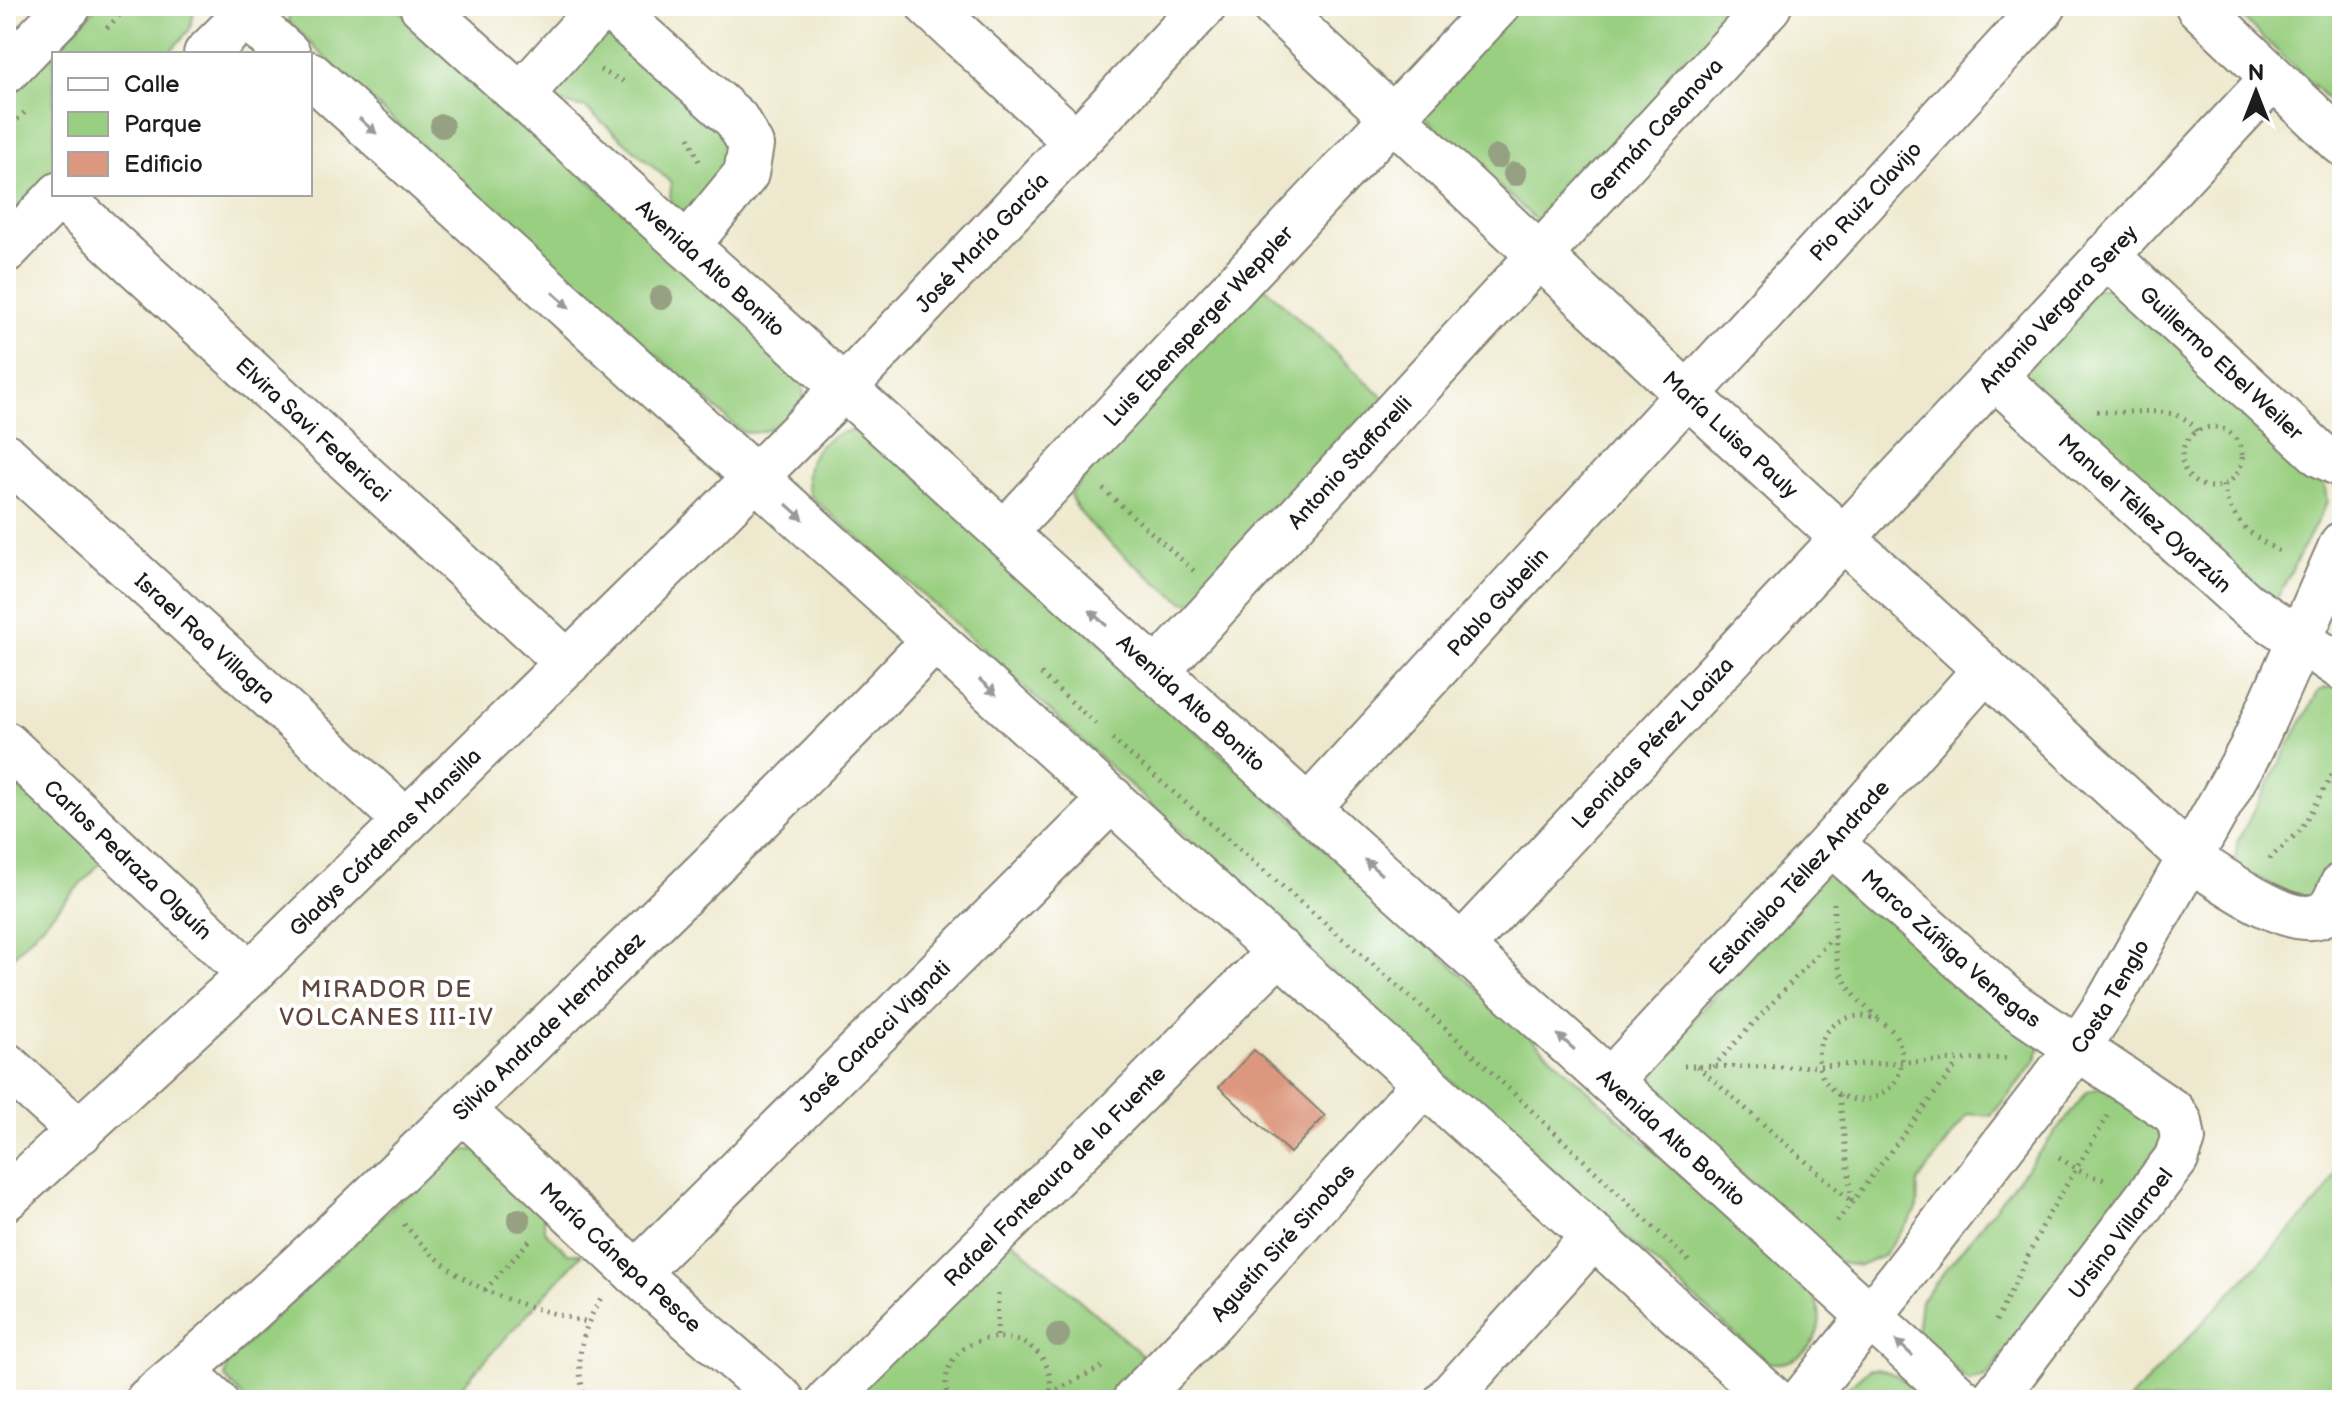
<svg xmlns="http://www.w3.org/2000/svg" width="2348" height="1406" font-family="'Balsamiq Sans',sans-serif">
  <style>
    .green { fill: #99cf80; stroke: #5a764e; stroke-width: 2 }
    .building { fill: #dc987e }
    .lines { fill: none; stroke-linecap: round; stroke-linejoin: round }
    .minor-casing { stroke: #858275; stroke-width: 48 }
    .path { stroke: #858275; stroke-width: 5; stroke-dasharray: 2 6; stroke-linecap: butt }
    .minor { stroke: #fff; stroke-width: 44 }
    .tree { fill: #96a082 }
    .oneway { fill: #999 }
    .labels { text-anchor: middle; stroke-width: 8; stroke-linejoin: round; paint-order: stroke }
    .street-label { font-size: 22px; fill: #1c1c1c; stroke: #fff }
    .neighbourhood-label { font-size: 24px; letter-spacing: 2px; fill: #5f473e; stroke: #fff }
  </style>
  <rect width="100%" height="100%" fill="#fff"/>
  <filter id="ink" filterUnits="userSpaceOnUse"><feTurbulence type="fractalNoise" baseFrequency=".0125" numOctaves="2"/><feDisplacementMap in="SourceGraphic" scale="16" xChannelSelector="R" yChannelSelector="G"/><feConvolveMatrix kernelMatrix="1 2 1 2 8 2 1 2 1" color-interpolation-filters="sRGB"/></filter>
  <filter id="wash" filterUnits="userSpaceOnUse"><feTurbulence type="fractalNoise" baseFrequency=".006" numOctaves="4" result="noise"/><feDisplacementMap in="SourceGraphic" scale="32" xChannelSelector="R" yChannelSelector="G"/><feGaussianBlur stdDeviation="1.8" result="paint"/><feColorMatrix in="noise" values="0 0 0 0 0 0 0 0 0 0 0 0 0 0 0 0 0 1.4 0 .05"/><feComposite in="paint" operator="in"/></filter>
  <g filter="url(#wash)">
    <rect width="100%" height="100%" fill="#eee9ce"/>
    <g class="green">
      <polygon points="98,6 195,7 190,29 168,54 54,54 54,172 6,222 6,100"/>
      <path d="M 287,6 L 394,6 L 802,371 L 804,398 C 785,419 772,437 742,432 L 343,75 L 289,22 Z"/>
      <polygon points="1509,6 1754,6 1550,219 1537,221 1424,118 1428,101"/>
      <polygon points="2230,6 2342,6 2342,113"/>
      <polygon points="602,19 742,141 692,220 670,202 671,184 666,178 586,108 552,101 545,84"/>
      <path d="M 1257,280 L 1387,401 L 1193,603 L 1183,602 C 1157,582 1077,523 1070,494 Z"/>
      <polygon points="2113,286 2324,481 2327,502 2278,597 2270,600 2020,374 2093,290"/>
      <path d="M 866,429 L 1813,1296 C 1834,1327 1802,1374 1765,1361 L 1452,1082 L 938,608 L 810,496 C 796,457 829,428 866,429 Z"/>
      <polygon points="2342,686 2342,863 2327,892 2314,906 2236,867 2237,842 2318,692 2325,688"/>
      <polygon points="6,771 104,859 6,964"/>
      <polygon points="1832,865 2041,1046 2035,1062 1991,1116 1968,1114 1918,1182 1917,1210 1883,1256 1860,1266 1840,1263 1647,1088 1641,1077"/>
      <polygon points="2106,1086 2168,1136 1986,1377 1968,1381 1917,1333 1921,1301 2087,1092"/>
      <polygon points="461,1150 480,1150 544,1205 544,1231 568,1253 582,1254 449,1400 245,1400 225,1377 228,1361 440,1162"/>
      <polygon points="2342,1160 2342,1400 2129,1400 2325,1194"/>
      <polygon points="1008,1237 1148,1360 1112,1400 843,1400"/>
      <path d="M 1869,1369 C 1895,1368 1907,1383 1925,1400 L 1842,1400 L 1846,1389 Z"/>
    </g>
    <g id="blocks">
      <polygon class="building" points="1254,1050 1325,1116 1290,1153 1219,1087"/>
    </g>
  </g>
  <g filter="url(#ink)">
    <use href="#blocks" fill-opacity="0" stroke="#858275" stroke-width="2"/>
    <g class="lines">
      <defs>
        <g id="minor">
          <polyline points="235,6 288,54"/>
          <path id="s1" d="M 422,6 L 1962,1400"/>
          <polyline points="929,6 1075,141"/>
          <path id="s2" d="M 1274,6 L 1688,395 L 2191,859 C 2218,876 2295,935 2326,912 C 2334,906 2338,894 2342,885"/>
          <polyline points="2198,6 2342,143"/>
          <polyline points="206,54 254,6"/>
          <polyline points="6,71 69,6"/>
          <polyline points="310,74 1774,1400"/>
          <polyline points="521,95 593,15 603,9 616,13 736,119 751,145 746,174 687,246"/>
          <path id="s3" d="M 59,195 L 568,663"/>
          <polyline points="6,250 60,194"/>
          <path id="s4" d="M 2106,255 L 2321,455 L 2342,465"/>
          <path id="s5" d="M 1994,376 L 2246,604 L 2342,668"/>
          <path id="s6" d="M 6,456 L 406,821"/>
          <path id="s7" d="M 1004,533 L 1497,6"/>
          <path id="s8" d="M 1157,671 L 1769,6"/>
          <path id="s9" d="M 6,744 L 250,974"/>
          <path id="s10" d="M 1308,808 L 2044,6"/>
          <path id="s11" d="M 1831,843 L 2012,1004 L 2173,1112 L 2180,1122 L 2183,1139 L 2176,1159 L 1993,1400"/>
          <path id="s12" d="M 1461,947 L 2272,79"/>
          <polyline points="6,1065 80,1132"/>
          <path id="s13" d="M 1610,1081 L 1831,843 L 1985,670"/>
          <path id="s14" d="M 463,1110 L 636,1273 L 782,1400"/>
          <path id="s15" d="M 6,1198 L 250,974 L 704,529 L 844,388 L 1204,6"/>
          <path id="s16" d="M 636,1273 L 1112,799"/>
          <polyline points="183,1371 215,1400"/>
          <path id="s17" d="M 148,1400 C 289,1282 419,1152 550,1024 C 680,897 811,771 935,639"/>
          <path id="s18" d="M 829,1400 L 1280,951"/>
          <path id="s19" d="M 1135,1400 L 1210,1323 L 1425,1083"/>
          <polyline points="1447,1400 1594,1236"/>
          <path id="s20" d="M 1802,1400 L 1892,1289 L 2077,1049 L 2109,1001 L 2251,749 L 2342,544"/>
        </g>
      </defs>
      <use href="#minor" class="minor-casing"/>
      <g class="path">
        <polyline points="2331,6 2342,16"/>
        <polyline points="107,28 128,6"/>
        <polyline points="600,70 627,83"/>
        <polyline points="6,131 28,109"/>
        <polyline points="689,137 700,164"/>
        <path d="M 2097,411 C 2128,417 2178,400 2197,431"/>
        <circle cx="2212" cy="457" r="30"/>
        <path d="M 2223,485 C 2229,520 2252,537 2283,553"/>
        <polyline points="1103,489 1194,571"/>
        <polyline points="1041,674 1099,727"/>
        <polyline points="1112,739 1437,1020 1692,1264"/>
        <polyline points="2269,859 2300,831 2342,758"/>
        <path d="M 1834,903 C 1834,960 1833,980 1878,1018"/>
        <circle cx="1860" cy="1058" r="42"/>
        <polyline points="1684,1066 1792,1067 2006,1058"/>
        <polyline points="1697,1066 1852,1202 1839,1094"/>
        <polyline points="1713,1067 1834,936"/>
        <polyline points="2059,1158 2085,1174 2108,1181"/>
        <polyline points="1837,1222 1958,1063"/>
        <path d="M 404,1224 C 461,1293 507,1300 588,1323"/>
        <polyline points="485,1290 531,1239"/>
        <polyline points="1996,1321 2046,1219 2108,1116"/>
        <polyline points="997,1336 998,1293"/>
        <polyline points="1050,1393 1106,1365"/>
        <path d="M 586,1400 C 573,1363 581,1331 601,1298"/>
        <polyline points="903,1400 946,1395"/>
        <path d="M 948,1400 C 928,1319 1066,1315 1049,1400"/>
      </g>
      <use href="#minor" class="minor"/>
    </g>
    <g class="tree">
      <circle cx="442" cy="126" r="12"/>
      <circle cx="1497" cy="157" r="12"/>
      <circle cx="1515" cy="174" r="12"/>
      <circle cx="661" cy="298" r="12"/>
      <circle cx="519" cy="1220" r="12"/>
      <circle cx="1058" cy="1335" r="12"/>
    </g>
    <defs><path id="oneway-solid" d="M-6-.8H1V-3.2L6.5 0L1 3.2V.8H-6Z" transform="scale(2)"/></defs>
    <g class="oneway">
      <use href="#oneway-solid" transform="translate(368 126) rotate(42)"/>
      <use href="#oneway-solid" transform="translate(561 300) rotate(42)"/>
      <use href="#oneway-solid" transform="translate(795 512) rotate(42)"/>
      <use href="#oneway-solid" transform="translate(1098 618) rotate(-138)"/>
      <use href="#oneway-solid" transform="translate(988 687) rotate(42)"/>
      <use href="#oneway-solid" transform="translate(1373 867) rotate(-138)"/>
      <use href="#oneway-solid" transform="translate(1566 1042) rotate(-138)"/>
      <use href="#oneway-solid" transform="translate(1904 1348) rotate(-138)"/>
    </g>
  </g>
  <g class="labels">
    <g class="street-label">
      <text dy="8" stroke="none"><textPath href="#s8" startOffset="736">Germán Casanova</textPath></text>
      <text dy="8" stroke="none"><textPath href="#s10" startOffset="824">Pio Ruiz Clavijo</textPath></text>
      <text dy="8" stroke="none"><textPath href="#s15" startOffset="1366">José María García</textPath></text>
      <text dy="8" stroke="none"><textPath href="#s1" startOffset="390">Avenida Alto Bonito</textPath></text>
      <text dy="8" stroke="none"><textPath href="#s12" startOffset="874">Antonio Vergara Serey</textPath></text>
      <text dy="8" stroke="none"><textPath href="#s7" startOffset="284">Luis Ebensperger Weppler</textPath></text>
      <text dy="8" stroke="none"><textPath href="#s4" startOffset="158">Guillermo Ebel Weiler</textPath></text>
      <text dy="8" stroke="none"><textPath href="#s3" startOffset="346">Elvira Savi Federicci</textPath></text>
      <text dy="8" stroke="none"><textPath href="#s2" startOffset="626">María Luisa Pauly</textPath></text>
      <text dy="8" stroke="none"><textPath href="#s8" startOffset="284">Antonio Stafforelli</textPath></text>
      <text dy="8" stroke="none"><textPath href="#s5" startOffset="204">Manuel Téllez Oyarzún</textPath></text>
      <text dy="8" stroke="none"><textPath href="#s10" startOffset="280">Pablo Gubelin</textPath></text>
      <text dy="8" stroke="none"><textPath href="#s6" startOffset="270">Israel Roa Villagra</textPath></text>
      <text dy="8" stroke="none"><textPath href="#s1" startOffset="1038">Avenida Alto Bonito</textPath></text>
      <text dy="8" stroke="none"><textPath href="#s12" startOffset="280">Leonidas Pérez Loaiza</textPath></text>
      <text dy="8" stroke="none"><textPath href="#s15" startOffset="520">Gladys Cárdenas Mansilla</textPath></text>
      <text dy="8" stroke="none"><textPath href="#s9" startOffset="168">Carlos Pedraza Olguín</textPath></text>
      <text dy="8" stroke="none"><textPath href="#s13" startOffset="278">Estanislao Téllez Andrade</textPath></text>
      <text dy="8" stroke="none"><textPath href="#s11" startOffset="160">Marco Zúñiga Venegas</textPath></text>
      <text dy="8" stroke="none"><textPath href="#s20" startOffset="508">Costa Tenglo</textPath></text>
      <text dy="8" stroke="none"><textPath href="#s17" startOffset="548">Silvia Andrade Hernández</textPath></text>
      <text dy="8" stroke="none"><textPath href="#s16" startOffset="336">José Caracci Vignati</textPath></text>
      <text dy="8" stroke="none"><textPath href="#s1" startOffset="1686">Avenida Alto Bonito</textPath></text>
      <text dy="8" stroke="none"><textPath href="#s18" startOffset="318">Rafael Fonteaura de la Fuente</textPath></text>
      <text transform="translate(2120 1233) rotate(-53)" y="8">Ursino Villarroel</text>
      <text dy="8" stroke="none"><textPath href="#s19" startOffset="216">Agustín Siré Sinobas</textPath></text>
      <text dy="8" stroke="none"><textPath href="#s14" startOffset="216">María Cánepa Pesce</textPath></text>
    </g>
    <g class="neighbourhood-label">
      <text x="387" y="997">MIRADOR DE<tspan x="387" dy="28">VOLCANES III-IV</tspan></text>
    </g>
  </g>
  <rect width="2348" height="1406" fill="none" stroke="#fff" stroke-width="32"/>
  <rect x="52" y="52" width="260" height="144" fill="#ffffff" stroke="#a4a4a4" stroke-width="2"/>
  <rect x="68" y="78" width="40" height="12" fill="#ffffff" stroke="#a4a4a4" stroke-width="2"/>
  <text x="124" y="92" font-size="24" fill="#1c1c1c">Calle</text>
  <rect x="68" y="112" width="40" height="24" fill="#99cf80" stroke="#a4a4a4" stroke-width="2"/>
  <text x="124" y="132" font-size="24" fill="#1c1c1c">Parque</text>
  <rect x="68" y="152" width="40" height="24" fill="#dc987e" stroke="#a4a4a4" stroke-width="2"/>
  <text x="124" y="172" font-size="24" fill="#1c1c1c">Edificio</text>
  <g transform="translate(2256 92)" stroke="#ffffff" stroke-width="6" paint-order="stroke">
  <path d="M0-6L14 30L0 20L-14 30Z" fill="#1c1c1c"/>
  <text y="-12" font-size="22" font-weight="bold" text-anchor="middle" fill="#1c1c1c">N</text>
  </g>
</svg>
